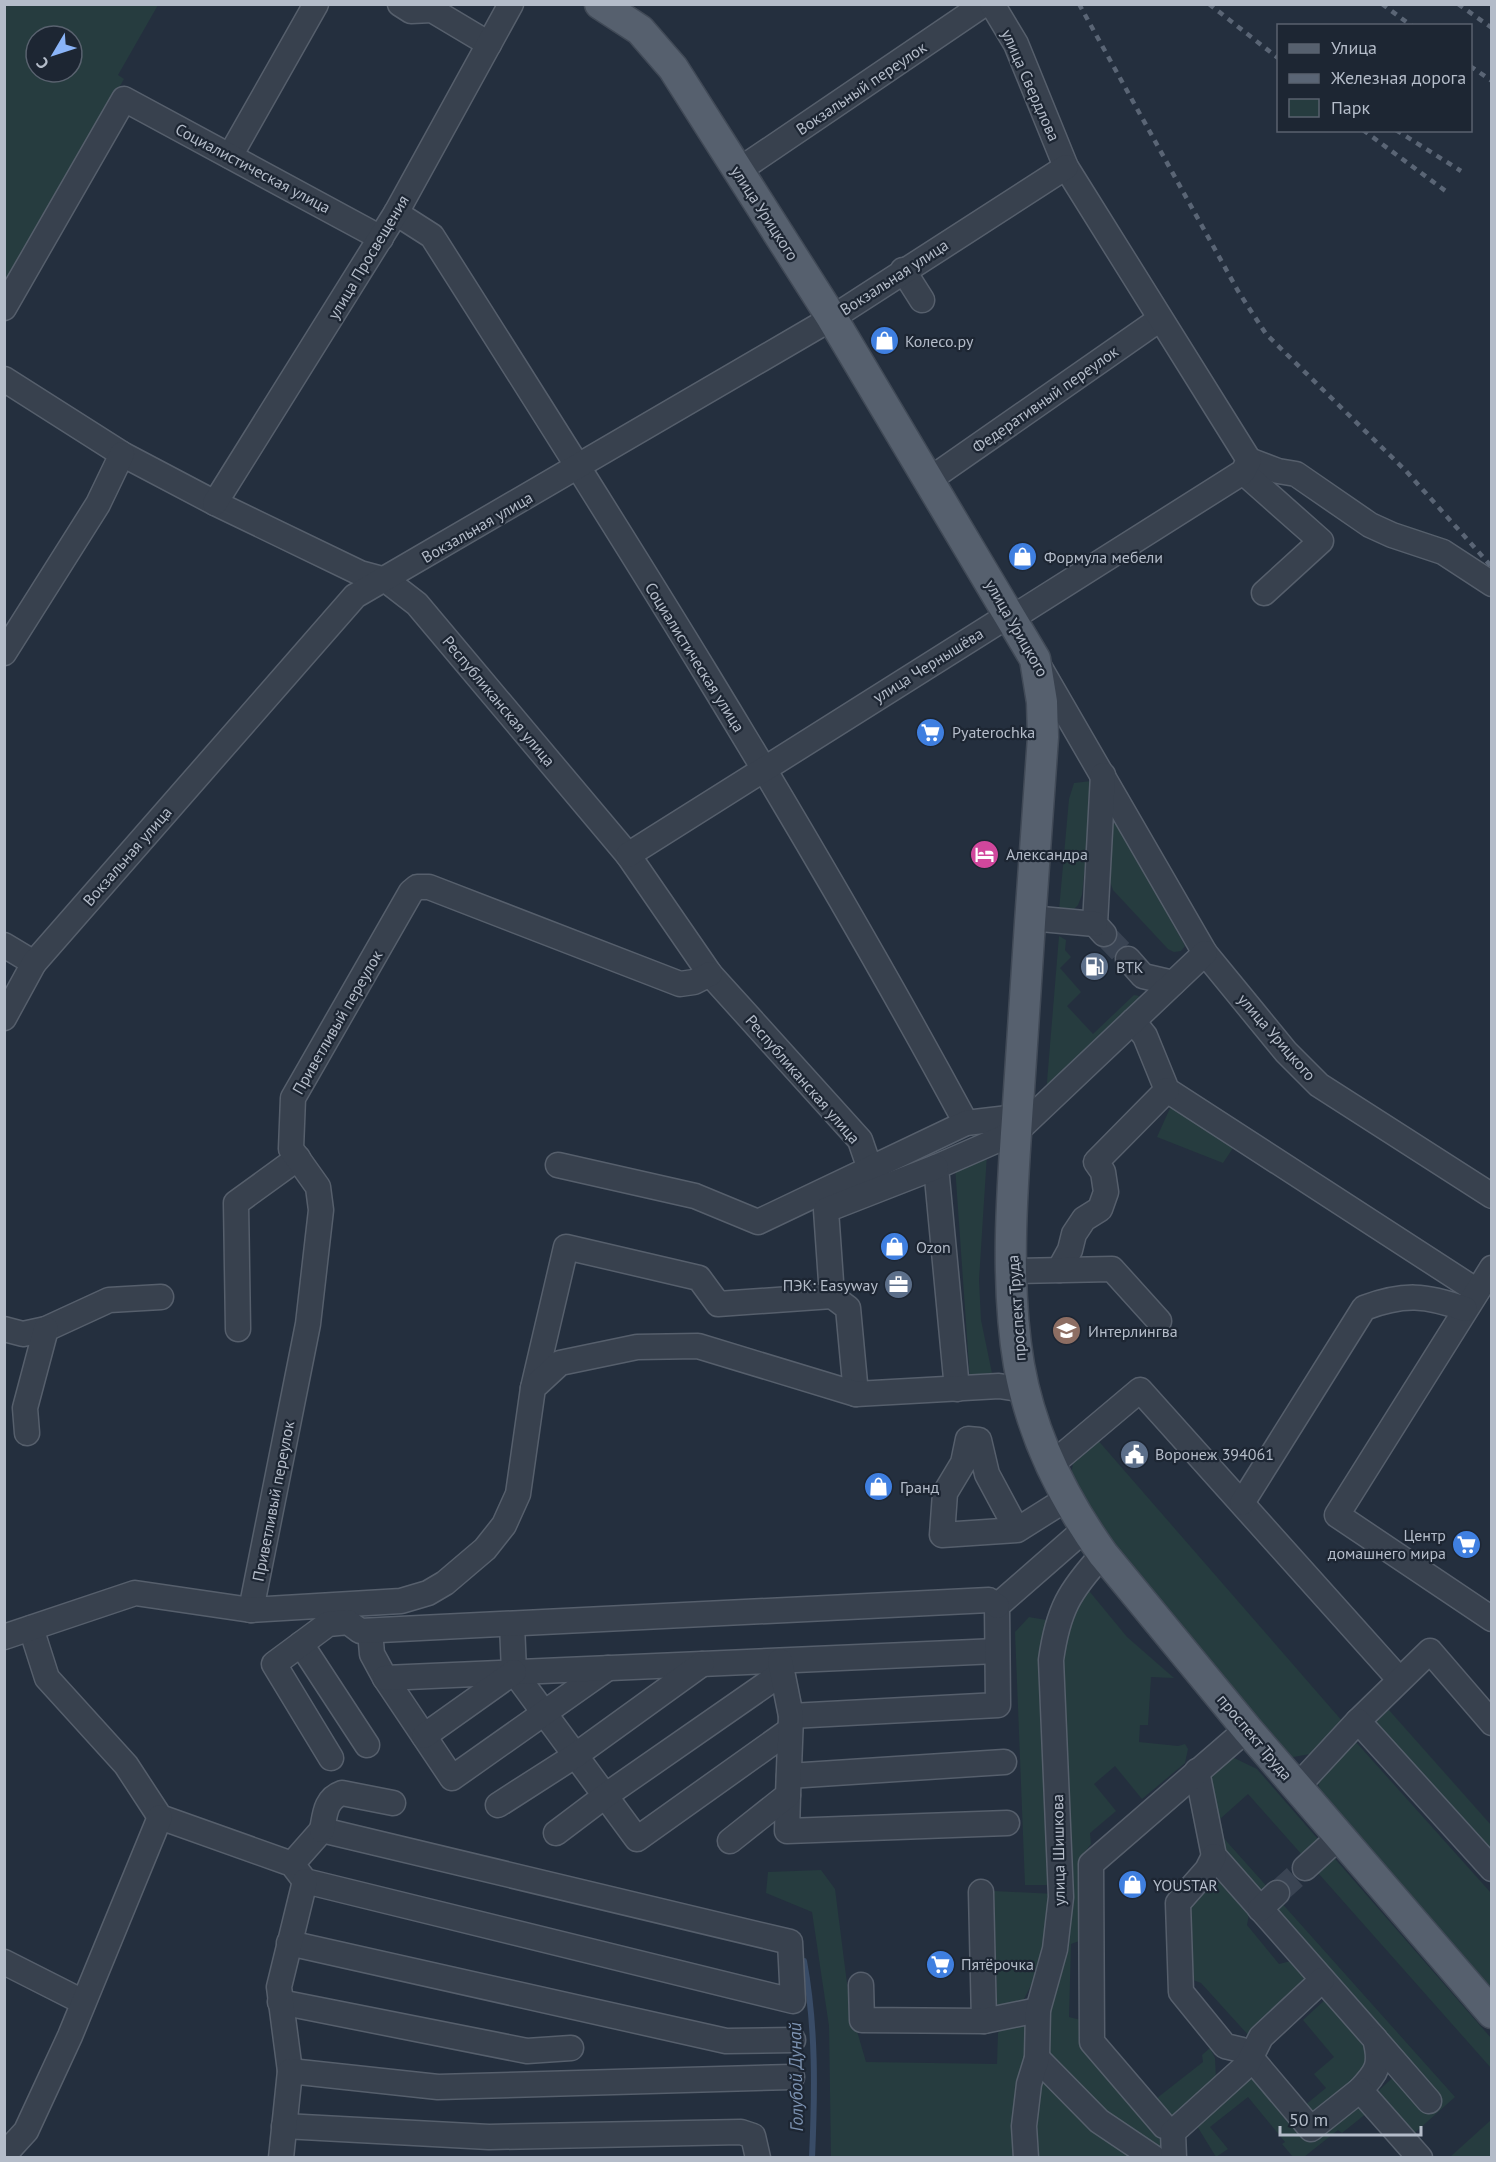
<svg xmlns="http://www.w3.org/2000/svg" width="1496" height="2162" font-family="'PT Sans',sans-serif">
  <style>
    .green { fill: #263c3f; fill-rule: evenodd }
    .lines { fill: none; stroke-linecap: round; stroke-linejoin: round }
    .stream { stroke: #394c67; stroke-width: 6 }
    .minor-tunnel { stroke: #3a4453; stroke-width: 24; stroke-dasharray: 24 12; stroke-linecap: butt }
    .minor-casing { stroke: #565f6c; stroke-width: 27 }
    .major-casing { stroke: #414a57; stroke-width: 33 }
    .minor { stroke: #38414e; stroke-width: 24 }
    .major { stroke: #56606e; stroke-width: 30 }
    .rail { stroke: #5a6575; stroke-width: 4.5; stroke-dasharray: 6 6; stroke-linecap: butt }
    .labels { text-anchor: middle; stroke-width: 4.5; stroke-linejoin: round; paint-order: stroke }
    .street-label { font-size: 16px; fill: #b4bcc9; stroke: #1d2633 }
    .poi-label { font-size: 16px; fill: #b4bcc9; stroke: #1d2633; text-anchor: start }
    .water-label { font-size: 18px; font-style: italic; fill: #7c92b1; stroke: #1d2633 }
  </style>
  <rect width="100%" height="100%" fill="#242f3e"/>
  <g class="green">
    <path d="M 5,5 L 158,5 L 118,75 L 124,79 L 5,285 ZM 36,36 L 72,36 L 72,72 L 36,72 Z"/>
    <polygon points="1091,781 1091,805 1082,895 1078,905 1072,911 1059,910 1069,799 1074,783"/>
    <polygon points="1112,824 1117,824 1185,946 1181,951 1174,952 1168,949 1113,890 1109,879"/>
    <polygon points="1059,936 1066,940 1065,950 1071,957 1060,968 1081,992 1067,1006 1093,1034 1134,995 1139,996 1138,1003 1046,1094"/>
    <polygon points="1171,1106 1233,1148 1223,1163 1157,1137"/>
    <polygon points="987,1154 979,1280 981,1320 993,1378 970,1380 955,1166"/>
    <polygon points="1096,1438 1343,1722 1310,1754 1288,1758 1120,1553 1077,1491 1071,1476 1074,1456"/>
    <polygon points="1085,1586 1127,1637 1174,1678 1151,1677 1148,1725 1140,1725 1139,1742 1178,1746 1185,1744 1188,1749 1185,1763 1142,1799 1115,1766 1094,1784 1116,1811 1090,1833 1091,1844 1081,1857 1082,1940 1071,1944 1069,2017 1081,2020 1159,2131 1170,2154 1152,2152 1053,2065 1045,2042 1059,1948 1051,1660"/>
    <polygon points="1029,1617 1052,1621 1055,1885 1025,1885 1015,1632"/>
    <polygon points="1388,1709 1491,1825 1491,1869 1365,1728"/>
    <polygon points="1355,1741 1491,1893 1491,1993 1320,1791 1318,1782"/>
    <polygon points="1232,1757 1257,1769 1491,2038 1491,2068 1248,1794 1220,1819 1223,1831 1220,1834 1455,2097 1410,2137 1374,2095 1401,2070 1223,1866 1207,1785 1211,1763"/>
    <polygon points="1217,1865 1251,1904 1247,1925 1279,1964 1299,1959 1315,1977 1250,2037 1201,1983 1193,1980 1191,1906"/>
    <path d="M 821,1870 L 835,1889 L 850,2007 L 866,2062 L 997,2064 L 998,2033 C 1006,2023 1016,2024 1029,2026 L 1037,2058 L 1154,2157 L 831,2157 L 829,2026 L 812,1912 L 766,1893 L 768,1872 Z"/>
    <polygon points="994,1891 1056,1894 1048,1951 1023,2001 1003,2008 997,2004"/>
    <polygon points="1327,1998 1371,2046 1370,2068 1316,2121 1304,2106 1326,2088 1314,2074 1334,2057 1303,2020"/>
    <polygon points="1210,2048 1215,2058 1216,2079 1176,2117 1166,2113 1152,2102 1203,2062 1202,2055"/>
    <polygon points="1255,2074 1312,2136 1351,2105 1363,2107 1367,2113 1342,2133 1338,2130 1304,2157 1293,2157 1282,2144 1285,2142 1248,2097 1210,2127 1228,2149 1216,2157 1197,2126 1244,2077"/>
    <polygon points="1491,2120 1491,2157 1450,2157"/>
  </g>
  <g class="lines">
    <path class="stream" d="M 804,1961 C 816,2027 815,2091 812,2158"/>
    <g class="minor-tunnel">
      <polyline points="1104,934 1128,959"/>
      <polyline points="1277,1893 1305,1868"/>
    </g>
    <defs>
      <g id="minor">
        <polyline points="400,4 411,11 432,10 489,44"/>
        <polyline points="230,156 316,4"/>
        <polyline points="738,171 984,4"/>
        <path d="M 396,213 L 432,236 C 617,527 802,819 966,1123"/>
        <polyline points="903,270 922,300"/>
        <polyline points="4,308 124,99 381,238"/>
        <polyline points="4,379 122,454 215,503 360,573 386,580 417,604 628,855 710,974 860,1140 870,1169"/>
        <polyline points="1249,460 1278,471 1296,474 1370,525 1392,535 1443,552 1492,584"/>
        <polyline points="1243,472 1321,541 1264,593"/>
        <polyline points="929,480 1160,319"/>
        <polyline points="215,503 396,213 511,4"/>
        <polyline points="4,653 98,504 122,454"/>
        <polyline points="1039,666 1205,953 1286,1052 1319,1085 1492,1196"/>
        <polyline points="1103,775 1095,924 1104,934"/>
        <polyline points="628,855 1009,615 1023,611 1243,472 1249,460 1066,167 1016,44 992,4"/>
        <polyline points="1030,918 1095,924"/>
        <polyline points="4,945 34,963"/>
        <polyline points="1128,959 1143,976 1173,983"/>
        <polyline points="4,1018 34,963 355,596 832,318 1066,167"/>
        <polyline points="1133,1021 1145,1036 1167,1090 1477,1291"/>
        <polyline points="558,1165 695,1196 758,1222 966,1123 1017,1117"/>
        <polyline points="1492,1268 1337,1515 1492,1619"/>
        <polyline points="1059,1270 1070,1250 1074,1234 1084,1219 1100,1209 1106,1192 1103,1172 1096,1162 1167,1090"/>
        <polyline points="1013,1271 1112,1269 1159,1321"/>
        <polyline points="4,1329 23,1334 46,1329 109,1300 161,1297"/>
        <polyline points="238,1329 236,1203 298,1158"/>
        <polyline points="533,1388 566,1247 699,1278 718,1304 832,1296"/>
        <polyline points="957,1389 936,1167 1016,1132 1205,953"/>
        <polyline points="856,1394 848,1308 832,1296 826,1210 936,1167"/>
        <polyline points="27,1433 25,1408 46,1329"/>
        <polyline points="1051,1465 1140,1390 1399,1679"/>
        <path d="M 1242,1503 L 1364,1308 C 1404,1293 1426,1295 1465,1309"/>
        <polyline points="1017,1530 987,1474 979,1440 968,1439 963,1463 945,1493 942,1535 1017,1530 1068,1498"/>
        <polyline points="251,1610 308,1324 321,1210 318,1187 291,1149 293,1098 411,892 417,887 429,887 680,984 694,982 710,974"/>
        <polyline points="512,1624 514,1672 637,1839 790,1730"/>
        <polyline points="31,1628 47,1678 126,1765 160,1817 292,1864 322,1830 790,1942 793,2001 305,1881 292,1864"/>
        <polyline points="370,1631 372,1654 385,1678 452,1778 608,1668"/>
        <polyline points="4,1637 135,1593 251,1610 401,1601 428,1593 445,1583 485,1549 504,1525 518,1494 533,1388 560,1363 637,1347 698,1346 856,1394 999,1386 1025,1390"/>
        <polyline points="301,1644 367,1745"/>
        <polyline points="385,1678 997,1651"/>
        <polyline points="791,1716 998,1705 997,1606 1085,1529"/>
        <polyline points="1358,1721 1430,1651 1492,1723"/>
        <polyline points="424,1736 514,1672"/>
        <polyline points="331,1758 274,1664 328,1624 348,1622 360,1631 989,1600 997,1606"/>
        <path d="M 1197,1771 L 1214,1856 L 1375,2039 C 1382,2065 1377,2072 1360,2090"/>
        <polyline points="789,1776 1004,1762"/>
        <polyline points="1297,1787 1358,1721 1492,1869"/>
        <polyline points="788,1795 787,1831 1007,1823"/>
        <polyline points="498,1805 576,1755 702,1664"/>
        <path d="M 322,1830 C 325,1815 325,1799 342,1793 L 393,1803"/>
        <polyline points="556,1833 605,1796 782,1673"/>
        <polyline points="730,1841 788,1795 791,1716 780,1661"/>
        <polyline points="1214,1856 1207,1870 1178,1903 1181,1992 1225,2046 1242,2050 1252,2059 1311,2129 1360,2090 1420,2158"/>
        <polyline points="1305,1868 1340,1836"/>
        <polyline points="981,1892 984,2021"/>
        <polyline points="1260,1909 1277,1893"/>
        <polyline points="289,1943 726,2041 793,2040"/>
        <polyline points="4,1962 83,2002"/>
        <polyline points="861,1985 862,2020 984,2021 1038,2010"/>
        <polyline points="280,2002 527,2051 571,2048"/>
        <polyline points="1375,2039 1429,2101"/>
        <polyline points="1037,2058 1099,2121 1154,2158"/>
        <polyline points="290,2071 279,1987 305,1881"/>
        <polyline points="284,2126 489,2137 741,2132 753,2136 758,2158"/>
        <polyline points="1164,2126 1092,2042 1091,1864 1247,1729"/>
        <polyline points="4,2155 26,2131 70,2036 160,1817"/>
        <polyline points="281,2158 290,2071 438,2087 792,2077"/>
        <path d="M 1026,2158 L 1024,2126 L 1029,2084 L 1037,2058 L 1038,2010 L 1055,1949 L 1061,1897 L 1051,1660 C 1058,1610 1069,1591 1103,1554"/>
        <polyline points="1174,2158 1173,2132 1247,2065 1261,2037 1322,1980"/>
      </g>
      <path id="major" d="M 600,4 L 640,30 L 673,68 L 832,318 L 1035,659 L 1042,702 L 1043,737 C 1035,855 1026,972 1019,1090 C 1013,1178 1004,1278 1019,1365 C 1031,1433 1063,1498 1103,1554 L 1247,1729 L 1492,2013"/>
    </defs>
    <use href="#minor" class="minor-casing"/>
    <use href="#major" class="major-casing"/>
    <use href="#minor" class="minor"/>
    <use href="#major" class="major"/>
    <g class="rail">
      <polyline points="1079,4 1238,291 1266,334 1406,471 1492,567"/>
      <polyline points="1209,4 1278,58"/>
      <polyline points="1382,4 1412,26"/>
      <polyline points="1458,4 1492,28"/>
      <polyline points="1470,66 1492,81"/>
      <polyline points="1363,130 1447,192"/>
      <polyline points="1396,130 1461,171"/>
    </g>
  </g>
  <defs>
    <symbol id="shop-disc" viewBox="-11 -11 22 22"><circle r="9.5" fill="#3f7fe0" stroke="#1d2633"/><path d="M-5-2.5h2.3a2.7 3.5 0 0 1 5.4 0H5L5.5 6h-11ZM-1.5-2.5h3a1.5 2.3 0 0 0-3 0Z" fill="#fff"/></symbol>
    <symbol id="supermarket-disc" viewBox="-11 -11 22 22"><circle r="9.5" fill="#3f7fe0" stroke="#1d2633"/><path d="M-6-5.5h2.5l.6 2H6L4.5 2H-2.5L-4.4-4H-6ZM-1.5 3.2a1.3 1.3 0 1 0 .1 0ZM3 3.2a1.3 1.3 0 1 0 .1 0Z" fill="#fff"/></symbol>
    <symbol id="hotel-disc" viewBox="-11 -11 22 22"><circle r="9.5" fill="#d1479c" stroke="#1d2633"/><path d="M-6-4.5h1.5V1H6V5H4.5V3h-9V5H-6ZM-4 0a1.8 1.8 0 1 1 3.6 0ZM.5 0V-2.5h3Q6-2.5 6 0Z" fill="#fff"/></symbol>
    <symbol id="fuel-disc" viewBox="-11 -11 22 22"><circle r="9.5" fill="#5c6f8a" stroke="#1d2633"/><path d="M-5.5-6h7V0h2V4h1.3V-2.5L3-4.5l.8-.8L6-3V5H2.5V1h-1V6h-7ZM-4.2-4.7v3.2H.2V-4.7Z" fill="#fff"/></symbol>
    <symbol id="office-disc" viewBox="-11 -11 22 22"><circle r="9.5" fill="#5c6f8a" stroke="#1d2633"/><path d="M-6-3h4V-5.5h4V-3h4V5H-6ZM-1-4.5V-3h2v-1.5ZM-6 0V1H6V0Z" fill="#fff"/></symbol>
    <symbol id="school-disc" viewBox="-11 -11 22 22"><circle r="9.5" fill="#8d6e63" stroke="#1d2633"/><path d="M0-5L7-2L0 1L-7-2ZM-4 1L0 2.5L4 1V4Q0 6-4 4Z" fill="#fff"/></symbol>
    <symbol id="civic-disc" viewBox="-11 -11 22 22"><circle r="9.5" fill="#5c6f8a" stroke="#1d2633"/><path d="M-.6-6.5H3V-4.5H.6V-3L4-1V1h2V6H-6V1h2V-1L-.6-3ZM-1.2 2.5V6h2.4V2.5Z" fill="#fff"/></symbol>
  </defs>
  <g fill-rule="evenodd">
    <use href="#shop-disc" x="868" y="324" width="33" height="33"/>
    <use href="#shop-disc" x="1006" y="540" width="33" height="33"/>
    <use href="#supermarket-disc" x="914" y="716" width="33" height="33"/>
    <use href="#hotel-disc" x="968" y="838" width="33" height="33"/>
    <use href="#fuel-disc" x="1078" y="950" width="33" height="33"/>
    <use href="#shop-disc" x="878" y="1230" width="33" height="33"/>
    <use href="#office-disc" x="882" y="1268" width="33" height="33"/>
    <use href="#school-disc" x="1050" y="1314" width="33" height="33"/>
    <use href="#civic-disc" x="1118" y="1438" width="33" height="33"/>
    <use href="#shop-disc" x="862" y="1470" width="33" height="33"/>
    <use href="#supermarket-disc" x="1450" y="1528" width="33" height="33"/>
    <use href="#shop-disc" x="1116" y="1868" width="33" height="33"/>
    <use href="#supermarket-disc" x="924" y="1948" width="33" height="33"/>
  </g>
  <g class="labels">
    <g class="street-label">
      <text transform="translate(1031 85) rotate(66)" y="6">улица Свердлова</text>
      <text transform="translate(861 88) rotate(-34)" y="6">Вокзальный переулок</text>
      <text transform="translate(253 168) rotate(28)" y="6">Социалистическая улица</text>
      <text transform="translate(765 213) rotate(57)" y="6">улица Урицкого</text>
      <text transform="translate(368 257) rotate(-59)" y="6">улица Просвещения</text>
      <text transform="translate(894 277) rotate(-33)" y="6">Вокзальная улица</text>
      <text transform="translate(1045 399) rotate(-35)" y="6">Федеративный переулок</text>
      <text transform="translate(477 527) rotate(-30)" y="6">Вокзальная улица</text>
      <text transform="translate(1017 628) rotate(60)" y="6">улица Урицкого</text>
      <text transform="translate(695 657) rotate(58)" y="6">Социалистическая улица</text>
      <text transform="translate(928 665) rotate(-32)" y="6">улица Чернышёва</text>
      <text transform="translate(499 701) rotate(50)" y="6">Республиканская улица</text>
      <text transform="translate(127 856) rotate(-49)" y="6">Вокзальная улица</text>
      <text transform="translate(337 1022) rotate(-60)" y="6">Приветливый переулок</text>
      <text transform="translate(1277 1037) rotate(49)" y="6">улица Урицкого</text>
      <text transform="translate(803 1079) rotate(49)" y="6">Республиканская улица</text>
      <text transform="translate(1016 1308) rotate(-94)" y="6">проспект Труда</text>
      <text transform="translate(273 1501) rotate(-79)" y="6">Приветливый переулок</text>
      <text transform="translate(1255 1737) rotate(50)" y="6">проспект Труда</text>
      <text transform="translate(1058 1850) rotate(-91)" y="6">улица Шишкова</text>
    </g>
    <g class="poi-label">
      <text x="905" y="347">Колесо.ру</text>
      <text x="1044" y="563">Формула мебели</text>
      <text x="952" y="738">Pyaterochka</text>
      <text x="1006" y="860">Александра</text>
      <text x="1116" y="973">ВТК</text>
      <text x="916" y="1253">Ozon</text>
      <text x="878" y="1291" text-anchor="end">ПЭК: Easyway</text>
      <text x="1088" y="1337">Интерлингва</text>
      <text x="1155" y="1460">Воронеж 394061</text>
      <text x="900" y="1493">Гранд</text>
      <text x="1446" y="1541" text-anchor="end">Центр<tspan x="1446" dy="18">домашнего мира</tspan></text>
      <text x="1153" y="1891">YOUSTAR</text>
      <text x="961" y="1970">Пятёрочка</text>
    </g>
    <g class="water-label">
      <text transform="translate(796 2077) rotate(-91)" y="6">Голубой Дунай</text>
    </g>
  </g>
  <rect width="1496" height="2162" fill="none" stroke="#b4bcc9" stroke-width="12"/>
  <rect x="1277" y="24" width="195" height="108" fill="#1d2633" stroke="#59626f" stroke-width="1.5"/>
  <rect x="1289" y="44" width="30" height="9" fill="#56606e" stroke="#59626f" stroke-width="1.5"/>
  <text x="1331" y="54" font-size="18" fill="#b4bcc9">Улица</text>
  <rect x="1289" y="74" width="30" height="9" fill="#5a6575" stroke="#59626f" stroke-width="1.5"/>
  <text x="1331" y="84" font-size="18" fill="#b4bcc9">Железная дорога</text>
  <rect x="1289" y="99" width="30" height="18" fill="#263c3f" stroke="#59626f" stroke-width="1.5"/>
  <text x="1331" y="114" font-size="18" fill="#b4bcc9">Парк</text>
  <g transform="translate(54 54) rotate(231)"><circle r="28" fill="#1d2633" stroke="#59626f" stroke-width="1.5"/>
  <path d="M0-4.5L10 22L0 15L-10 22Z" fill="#8ab4f8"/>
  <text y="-9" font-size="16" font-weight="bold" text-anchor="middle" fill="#b4bcc9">С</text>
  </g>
  <path d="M1280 2126v9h141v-9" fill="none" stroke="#b4bcc9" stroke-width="3"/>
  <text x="1289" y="2126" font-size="18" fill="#b4bcc9" stroke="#1d2633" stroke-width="4.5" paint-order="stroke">50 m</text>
</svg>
